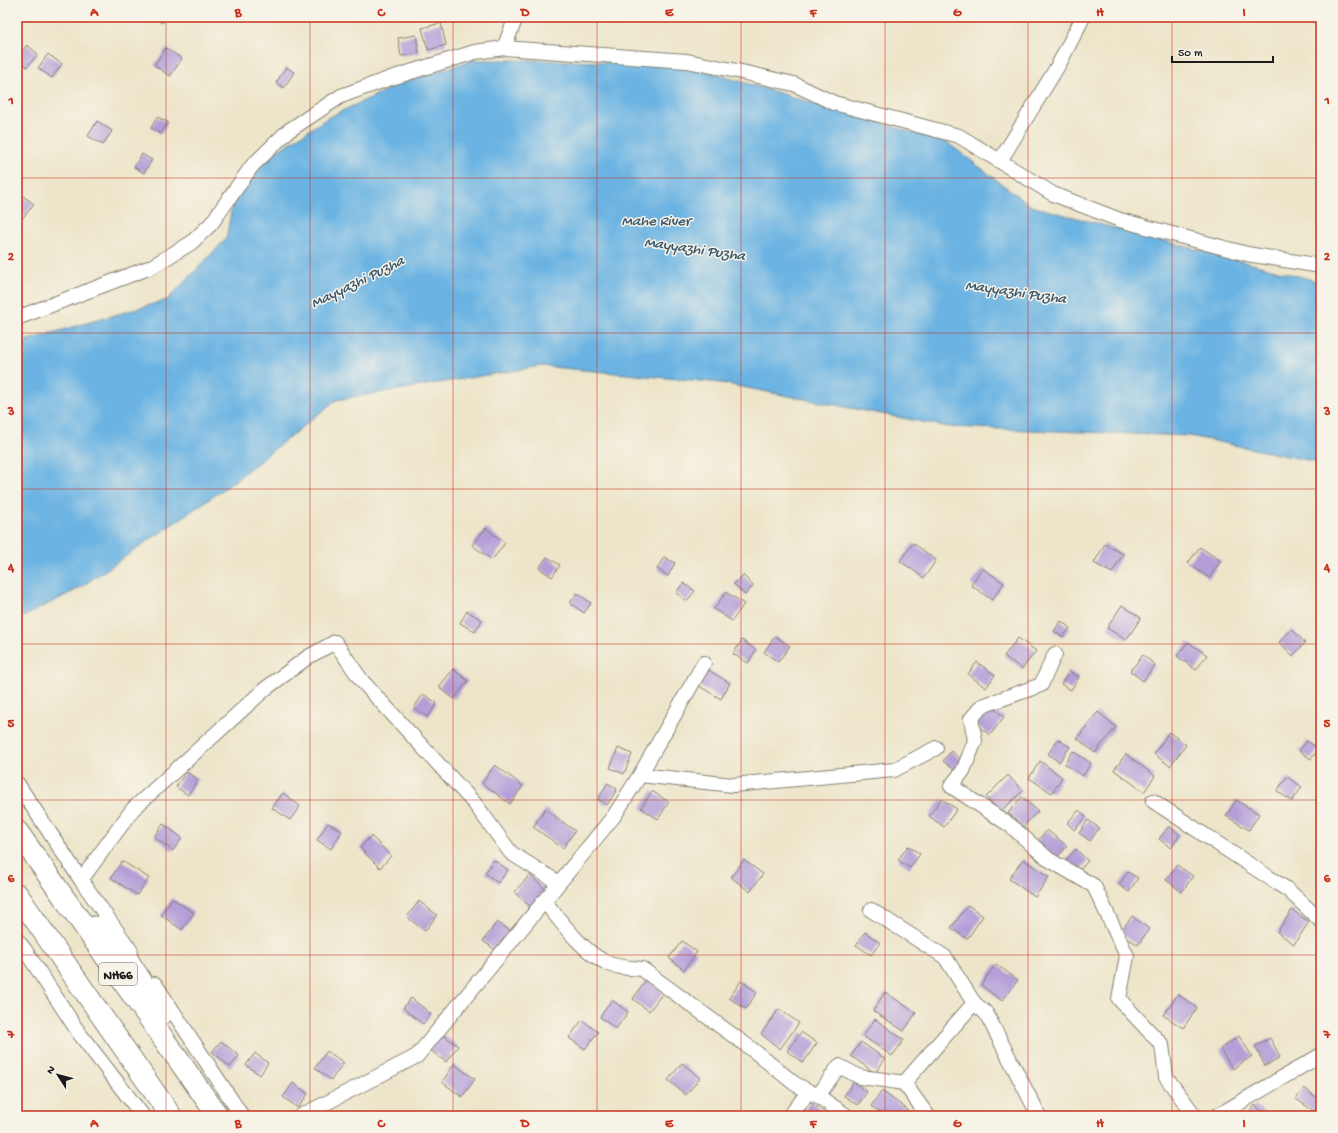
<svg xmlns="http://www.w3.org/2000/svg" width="1338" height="1133" font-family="'Gochi Hand',sans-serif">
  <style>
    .water { fill: #6ab3e2; stroke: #43687f }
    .building { fill: #b39ed8 }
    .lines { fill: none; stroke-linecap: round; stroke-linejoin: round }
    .minor-casing { stroke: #848072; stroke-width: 16 }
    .highway-casing { stroke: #848072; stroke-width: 23 }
    .minor { stroke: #fff; stroke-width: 14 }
    .highway { stroke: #fff; stroke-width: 21 }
    .grid { fill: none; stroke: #c8321e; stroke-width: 1; stroke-opacity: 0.55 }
    .labels { text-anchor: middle; stroke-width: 3; stroke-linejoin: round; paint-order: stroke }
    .shield { fill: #f7f3e8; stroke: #5e5c59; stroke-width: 1 }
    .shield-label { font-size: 13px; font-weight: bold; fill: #1c1c1c }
    .water-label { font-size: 15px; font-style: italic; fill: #3b586b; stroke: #f7f3e8 }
    .neatline { fill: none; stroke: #c8321e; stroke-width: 1.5 }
    .grid-label { font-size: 13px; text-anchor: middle; font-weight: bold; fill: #c8321e }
  </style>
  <rect width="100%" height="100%" fill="#f7f3e8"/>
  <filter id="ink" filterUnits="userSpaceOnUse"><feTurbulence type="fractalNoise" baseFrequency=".025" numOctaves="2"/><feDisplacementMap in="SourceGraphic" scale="8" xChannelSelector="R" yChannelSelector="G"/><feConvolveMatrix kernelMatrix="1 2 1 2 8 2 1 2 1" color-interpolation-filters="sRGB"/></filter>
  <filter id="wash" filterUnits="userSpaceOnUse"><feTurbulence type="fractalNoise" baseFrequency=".012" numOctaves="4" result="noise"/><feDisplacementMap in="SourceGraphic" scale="16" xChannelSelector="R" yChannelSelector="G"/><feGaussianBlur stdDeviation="0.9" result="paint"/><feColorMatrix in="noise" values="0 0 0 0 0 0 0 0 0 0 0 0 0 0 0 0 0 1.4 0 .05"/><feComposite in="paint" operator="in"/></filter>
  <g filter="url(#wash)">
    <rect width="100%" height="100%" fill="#ede5c9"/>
    <polygon class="water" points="473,60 538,60 685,65 948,143 1031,206 1321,282 1321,463 1190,436 949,427 721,383 541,366 336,400 228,486 78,589 17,620 17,343 167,300 226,239 233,202 259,163 329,117 402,83"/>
    <g id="blocks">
      <g class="building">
        <polygon points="152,17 166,17 162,23"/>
        <polygon points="441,23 446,45 428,50 422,28"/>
        <polygon points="416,35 419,53 401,56 398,38"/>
        <polygon points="27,45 38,54 27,67 17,59 17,57"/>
        <polygon points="166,48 182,59 170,76 154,65"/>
        <polygon points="48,54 62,64 52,78 38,68"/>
        <polygon points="286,67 294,72 284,88 276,83"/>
        <polygon points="157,117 168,122 161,134 151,128"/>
        <polygon points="97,121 112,131 103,145 88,136"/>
        <polygon points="142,154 152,160 144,173 134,167"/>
        <polygon points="19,193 34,204 22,219 17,216 17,196"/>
        <polygon points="486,528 505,543 492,560 472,545"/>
        <polygon points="913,543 936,560 924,578 900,561"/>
        <polygon points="1105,544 1123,554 1112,573 1094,563"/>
        <polygon points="1200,547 1221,561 1209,578 1188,563"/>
        <polygon points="547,557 560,565 552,577 539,568"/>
        <polygon points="664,557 675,563 668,576 657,569"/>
        <polygon points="982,568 1004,583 992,600 971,585"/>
        <polygon points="743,575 753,586 745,595 734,584"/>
        <polygon points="683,583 695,591 687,601 676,593"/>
        <polygon points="726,592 744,604 732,621 714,609"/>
        <polygon points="577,593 591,603 584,613 570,603"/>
        <polygon points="1122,605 1141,618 1126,640 1107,628"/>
        <polygon points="467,611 482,620 475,632 460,623"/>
        <polygon points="1061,621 1070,628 1063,637 1054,631"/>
        <polygon points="1292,629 1305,643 1293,656 1279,642"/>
        <polygon points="775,636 790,646 778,662 764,652"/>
        <polygon points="1018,638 1036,651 1022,669 1004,656"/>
        <polygon points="742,640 756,650 748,663 733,654"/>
        <polygon points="1188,642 1207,655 1196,670 1177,656"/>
        <polygon points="1143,655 1155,665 1143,681 1130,671"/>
        <polygon points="977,662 995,675 986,688 968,674"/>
        <polygon points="453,669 468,681 454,699 439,687"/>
        <polygon points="708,670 730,683 721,699 699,686"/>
        <polygon points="1069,671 1079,677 1071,690 1061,684"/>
        <polygon points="423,694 437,703 428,717 414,708"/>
        <polygon points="991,706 1004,717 990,735 976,725"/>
        <polygon points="1098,712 1116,727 1095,753 1077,738"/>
        <polygon points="1169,732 1186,745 1170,766 1154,754"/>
        <polygon points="1058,739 1070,747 1059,762 1048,754"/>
        <polygon points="1307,741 1319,749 1311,759 1299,751"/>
        <polygon points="618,748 632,754 624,774 610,768"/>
        <polygon points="951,751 964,762 956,771 943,761"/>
        <polygon points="1073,751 1091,763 1083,776 1065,764"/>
        <polygon points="1126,754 1155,776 1144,792 1114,770"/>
        <polygon points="1040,761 1062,777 1052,793 1029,778"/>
        <polygon points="495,765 523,786 510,804 482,783"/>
        <polygon points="186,772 198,779 188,795 176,787"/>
        <polygon points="1008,775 1023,791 1000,812 986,797"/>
        <polygon points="1287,777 1302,787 1292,801 1277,791"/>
        <polygon points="608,783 617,789 607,805 598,799"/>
        <polygon points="652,791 669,802 658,819 641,808"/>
        <polygon points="283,793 300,806 290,820 272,808"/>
        <polygon points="1022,797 1038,811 1023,827 1008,813"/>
        <polygon points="941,799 957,809 944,827 929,816"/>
        <polygon points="1236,800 1259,814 1249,830 1226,816"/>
        <polygon points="545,809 575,831 563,848 533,827"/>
        <polygon points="1079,810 1086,817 1074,830 1067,823"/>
        <polygon points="1088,820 1099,828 1090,841 1079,833"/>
        <polygon points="328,823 342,831 331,849 317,840"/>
        <polygon points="163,824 182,838 173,851 154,837"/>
        <polygon points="1169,826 1180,835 1171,848 1159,839"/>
        <polygon points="1047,830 1067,846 1056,859 1036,843"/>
        <polygon points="371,836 391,856 380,868 360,848"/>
        <polygon points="908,846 920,854 910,868 898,860"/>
        <polygon points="1076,849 1088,861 1076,874 1064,862"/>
        <polygon points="1023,859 1049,877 1035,897 1009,879"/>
        <polygon points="494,860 508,870 498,883 485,873"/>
        <polygon points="744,860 763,874 750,892 731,877"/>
        <polygon points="122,861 149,878 137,895 111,878"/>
        <polygon points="1177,865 1193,876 1182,892 1166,880"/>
        <polygon points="1128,872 1138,878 1129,892 1119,885"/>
        <polygon points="530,875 547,891 532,908 514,892"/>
        <polygon points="172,898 194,913 182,930 161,915"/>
        <polygon points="419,901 437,915 425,931 407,917"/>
        <polygon points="968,905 983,916 967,939 951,928"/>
        <polygon points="1292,910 1309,922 1294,944 1277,932"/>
        <polygon points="1132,916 1149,929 1138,945 1120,933"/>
        <polygon points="497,922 511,931 497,951 483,941"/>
        <polygon points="865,932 880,943 871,955 856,945"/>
        <polygon points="682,941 697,952 684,970 669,958"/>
        <polygon points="996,964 1018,980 1002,1001 981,985"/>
        <polygon points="647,979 664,992 649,1011 633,999"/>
        <polygon points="741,981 757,992 746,1009 729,998"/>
        <polygon points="885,992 916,1013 904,1031 873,1011"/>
        <polygon points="1178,994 1197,1008 1183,1028 1163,1015"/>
        <polygon points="411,998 431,1014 423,1024 403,1008"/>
        <polygon points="612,1000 628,1012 616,1029 600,1017"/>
        <polygon points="779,1009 799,1023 780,1049 761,1034"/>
        <polygon points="875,1019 904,1040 892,1056 863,1036"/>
        <polygon points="582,1020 598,1032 585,1049 569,1038"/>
        <polygon points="801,1032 817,1043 803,1063 787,1051"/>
        <polygon points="441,1033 458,1046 446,1062 429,1049"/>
        <polygon points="1239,1036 1252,1056 1233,1069 1220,1049"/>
        <polygon points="1270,1038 1280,1057 1265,1066 1255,1046"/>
        <polygon points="221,1041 239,1056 230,1067 212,1052"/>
        <polygon points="861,1042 885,1059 875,1073 851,1056"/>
        <polygon points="327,1051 344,1063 331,1080 315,1068"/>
        <polygon points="255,1053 268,1063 260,1075 246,1065"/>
        <polygon points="682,1063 700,1078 686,1095 668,1080"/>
        <polygon points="454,1064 475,1079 462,1097 442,1082"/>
        <polygon points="854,1082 867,1092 858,1105 844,1096"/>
        <polygon points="293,1083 308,1094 298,1108 283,1097"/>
        <polygon points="1304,1088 1321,1101 1321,1107 1317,1113 1296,1099"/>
        <polygon points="882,1091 908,1110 904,1116 885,1116 871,1106"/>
        <polygon points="810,1102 829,1115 828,1116 801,1116"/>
        <polygon points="1255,1105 1267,1116 1246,1116"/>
      </g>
    </g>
  </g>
  <g filter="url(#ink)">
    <use href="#blocks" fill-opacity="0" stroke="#848072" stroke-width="1"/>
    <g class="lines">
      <defs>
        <g id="minor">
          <polyline points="504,48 516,17"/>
          <polyline points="1000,161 1059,64 1083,17"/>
          <polyline points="17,318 151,267 191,243 211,224 252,166 288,131 341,96 388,79 475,52 504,48 687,61 737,71 794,84 834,103 959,136 1053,194 1120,220 1247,254 1321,266"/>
          <polyline points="1055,654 1041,685 982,706 971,719 975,741 963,771 951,786 1011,826 1048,859 1094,886 1127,956 1119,999 1162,1045 1166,1077 1195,1116"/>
          <polyline points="640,775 704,663"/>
          <polyline points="17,783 81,880 131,951"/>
          <polyline points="1153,801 1288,890 1321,921"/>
          <polyline points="81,880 133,809 265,689 308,657 335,642 362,681 475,804 511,853 559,883"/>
          <path d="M 544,901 C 561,921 581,950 605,962 C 616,968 630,968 642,969 L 753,1050 L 795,1084 L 818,1096 L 847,1116"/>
          <polyline points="871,910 945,957 974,1003"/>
          <polyline points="17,940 25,950 79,1033 143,1116"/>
          <polyline points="155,984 242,1116"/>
          <polyline points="818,1096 839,1066 860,1077 885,1080 904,1083"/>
          <polyline points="301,1116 417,1056 614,816 640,775 733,785 894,770 936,748"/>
          <polyline points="790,1116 809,1091"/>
          <polyline points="928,1116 904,1083 974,1003 986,1013 1039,1116"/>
          <polyline points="1217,1116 1321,1055"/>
        </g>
        <g id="highway">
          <polyline points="17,831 218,1116"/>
          <polyline points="17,894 171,1116"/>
          <polyline points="95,927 122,951 162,1014"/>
        </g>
      </defs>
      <use href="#minor" class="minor-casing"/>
      <use href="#highway" class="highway-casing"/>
      <use href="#minor" class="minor"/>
      <use href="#highway" class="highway"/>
    </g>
  </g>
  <path class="grid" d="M 166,17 L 166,1116M 310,17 L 310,1116M 453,17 L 453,1116M 597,17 L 597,1116M 741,17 L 741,1116M 885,17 L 885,1116M 1028,17 L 1028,1116M 1172,17 L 1172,1116M 17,178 L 1321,178M 17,333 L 1321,333M 17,489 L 1321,489M 17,644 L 1321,644M 17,800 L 1321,800M 17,955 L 1321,955"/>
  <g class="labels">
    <rect class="shield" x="99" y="963" width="38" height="22" rx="3"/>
    <g class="shield-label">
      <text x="118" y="979">NH66</text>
    </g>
    <g class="water-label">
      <text x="656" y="225">Mahe River</text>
      <text transform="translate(695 248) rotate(8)" y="5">Mayyazhi Puzha</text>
      <text transform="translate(357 281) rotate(-26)" y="5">Mayyazhi Puzha</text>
      <text transform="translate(1016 291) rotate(8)" y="5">Mayyazhi Puzha</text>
    </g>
  </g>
  <rect width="1338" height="1133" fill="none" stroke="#f7f3e8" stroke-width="44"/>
  <g transform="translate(58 1075) rotate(306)" stroke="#f7f3e8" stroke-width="3" paint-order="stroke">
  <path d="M0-3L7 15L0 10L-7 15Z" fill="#1c1c1c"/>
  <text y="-6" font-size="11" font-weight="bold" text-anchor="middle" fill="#1c1c1c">N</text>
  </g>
  <path d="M1172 56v6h101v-6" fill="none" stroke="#1c1c1c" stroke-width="2"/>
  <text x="1178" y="56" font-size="12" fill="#1c1c1c" stroke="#f7f3e8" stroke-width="3" paint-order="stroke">50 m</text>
  <rect x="22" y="22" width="1294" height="1089" class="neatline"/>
  <g class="grid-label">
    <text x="94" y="16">A</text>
    <text x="238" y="16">B</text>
    <text x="381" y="16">C</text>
    <text x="525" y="16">D</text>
    <text x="669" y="16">E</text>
    <text x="813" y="16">F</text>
    <text x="957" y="16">G</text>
    <text x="1100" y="16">H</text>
    <text x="1244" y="16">I</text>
    <text x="11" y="104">1</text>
    <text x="1327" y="104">1</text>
    <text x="11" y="260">2</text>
    <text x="1327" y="260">2</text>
    <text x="11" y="415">3</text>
    <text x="1327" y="415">3</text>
    <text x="11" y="571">4</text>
    <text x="1327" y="571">4</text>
    <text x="11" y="727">5</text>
    <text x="1327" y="727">5</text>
    <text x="11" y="882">6</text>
    <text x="1327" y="882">6</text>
    <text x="11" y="1038">7</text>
    <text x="1327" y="1038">7</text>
    <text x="94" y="1127">A</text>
    <text x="238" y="1127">B</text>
    <text x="381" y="1127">C</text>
    <text x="525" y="1127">D</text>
    <text x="669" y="1127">E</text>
    <text x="813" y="1127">F</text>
    <text x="957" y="1127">G</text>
    <text x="1100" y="1127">H</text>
    <text x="1244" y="1127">I</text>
  </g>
</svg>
